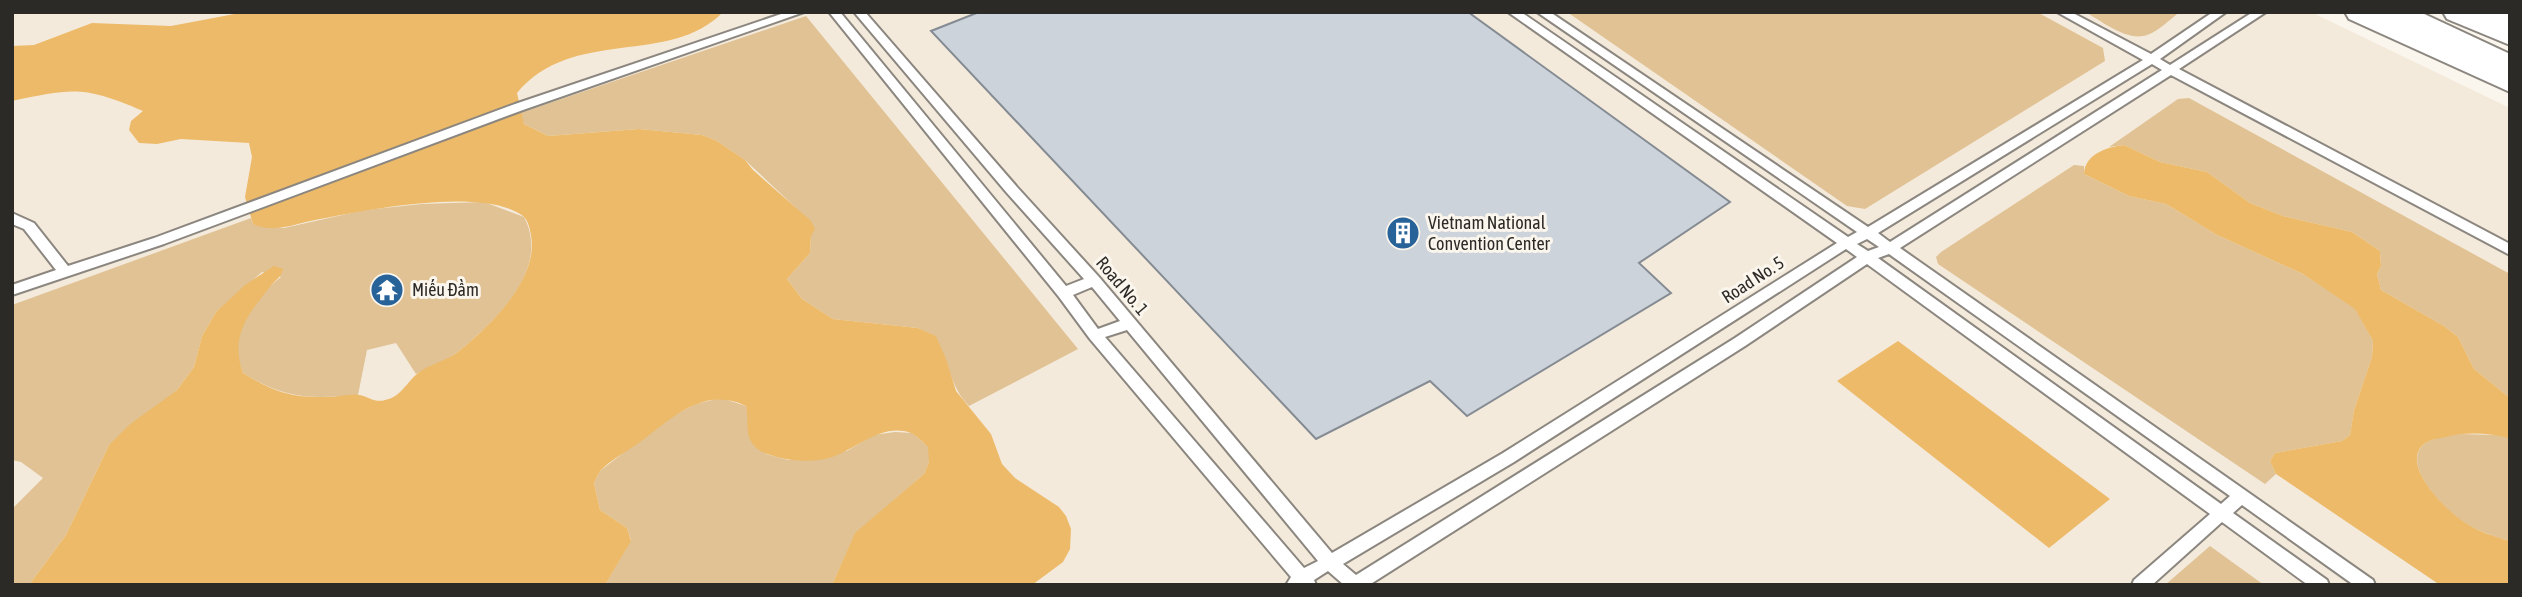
<svg xmlns="http://www.w3.org/2000/svg" width="2522" height="597" font-family="'Asap Condensed',sans-serif">
  <style>
    .built { fill: #f4eadb }
    .green { fill: #e0c294 }
    .water { fill: #ecba69 }
    .building { fill: #ccd3da; stroke: #858b92; stroke-width: 2 }
    .lines { fill: none; stroke-linecap: round; stroke-linejoin: round }
    .service-casing { stroke: #8b867f; stroke-width: 4 }
    .primary-casing { stroke: #8b867f; stroke-width: 4 }
    .motorway-casing { stroke: #8b867f; stroke-width: 4 }
    .service { fill: #fff; fill-rule: evenodd }
    .primary { fill: #fff; fill-rule: evenodd }
    .motorway { fill: #fff; fill-rule: evenodd }
    .labels { text-anchor: middle; stroke-width: 6; stroke-linejoin: round; paint-order: stroke }
    .poi-label { font-size: 18px; fill: #2c2a27; stroke: #fbf6ed; text-anchor: start }
    .street-label { font-size: 18px; fill: #2c2a27; stroke: #fbf6ed }
  </style>
  <rect width="100%" height="100%" fill="#fbf6ed"/>
  <polygon class="built" points="12,12 2311,12 2510,108 2510,585 12,585"/>
  <g class="green">
    <polygon points="1567,12 2037,12 2103,48 2105,61 1865,209 1847,206"/>
    <path d="M 2085,12 L 2180,12 C 2170,19 2159,31 2147,35 C 2127,42 2102,21 2085,12 Z"/>
    <path d="M 806,16 L 1078,349 L 969,406 C 950,387 948,359 935,336 L 918,328 L 833,319 L 802,299 L 787,279 L 810,253 L 811,236 L 795,207 L 745,160 L 717,141 L 702,135 L 639,129 L 548,136 L 524,124 L 520,113 Z"/>
    <polygon points="2189,98 2510,274 2510,398 2474,369 2458,337 2444,326 2381,290 2377,274 2381,266 2380,251 2352,232 2283,216 2250,203 2207,172 2160,162 2124,145 2109,147 2178,99"/>
    <polygon points="2074,165 2084,166 2084,174 2129,196 2166,204 2217,235 2303,274 2355,308 2373,341 2372,357 2354,410 2350,435 2342,441 2275,453 2270,461 2276,474 2265,484 1938,264 1936,257 1941,252"/>
    <path d="M 484,202 L 524,217 C 551,269 497,320 459,351 C 447,361 430,367 416,374 L 396,343 L 367,350 L 358,395 C 310,399 285,399 243,373 C 239,361 235,348 238,335 C 244,315 265,289 281,277 L 262,272 L 216,312 L 202,336 L 194,367 L 177,390 L 109,445 L 66,535 L 29,585 L 12,585 L 12,509 L 43,478 L 21,462 L 12,460 L 12,305 L 251,218 L 253,224 L 284,228 L 365,210 L 422,204 Z"/>
    <polygon points="721,398 746,406 749,417 748,431 766,454 788,460 847,451 873,435 895,432 912,433 929,447 929,462 924,474 855,534 832,585 605,585 631,540 627,528 600,510 594,483 600,471 667,419 696,404"/>
    <path d="M 2458,434 L 2498,435 L 2510,439 L 2510,541 C 2495,537 2478,531 2465,523 C 2446,511 2396,462 2427,442 C 2435,437 2449,436 2458,434 Z"/>
    <polygon points="2210,546 2264,585 2165,585"/>
  </g>
  <g class="water">
    <path d="M 245,12 L 723,12 C 670,67 573,26 517,93 L 524,124 L 548,136 L 639,129 L 702,135 L 717,141 L 745,160 L 753,170 L 811,221 L 815,229 L 811,236 L 810,253 L 787,279 L 802,299 L 833,319 L 918,328 L 936,336 L 946,359 L 956,391 L 991,434 L 1002,464 L 1015,478 L 1059,507 L 1066,516 L 1071,529 L 1070,549 L 1063,562 L 1032,585 L 832,585 L 855,533 L 924,474 L 929,462 L 928,447 C 924,443 917,436 911,433 C 882,423 859,447 835,456 C 818,462 798,462 781,458 C 770,455 759,453 752,443 C 745,433 749,418 746,406 C 704,385 671,419 640,442 C 626,452 612,459 600,471 L 594,483 L 600,510 L 627,528 L 631,541 L 605,585 L 29,585 L 66,535 L 109,445 L 129,425 L 177,390 L 194,367 L 202,336 L 216,312 L 245,285 L 274,266 L 283,269 C 281,278 275,280 270,287 C 247,315 230,336 243,373 C 274,392 291,398 328,397 C 338,397 350,393 360,395 C 368,397 376,403 385,400 C 401,397 406,383 417,374 C 429,364 447,361 459,351 C 491,325 539,279 531,235 C 530,229 528,220 523,216 C 484,186 366,210 320,219 C 297,223 275,234 253,224 L 245,197 L 252,157 L 249,143 L 181,139 L 157,144 L 139,143 L 129,130 L 131,121 L 143,111 C 84,86 74,88 12,101 L 12,46 L 34,45 L 92,23 L 171,26 Z"/>
    <path d="M 2124,145 L 2160,162 L 2207,172 L 2250,203 L 2283,216 L 2352,232 L 2380,251 L 2381,266 L 2377,274 L 2381,290 L 2444,326 L 2458,337 L 2474,369 L 2510,398 L 2510,439 C 2492,433 2468,432 2450,436 C 2444,438 2435,438 2429,441 C 2393,459 2447,511 2464,522 C 2477,531 2495,537 2510,541 L 2510,585 L 2440,585 L 2276,474 L 2270,461 L 2275,453 L 2342,441 L 2350,435 L 2354,410 L 2372,357 L 2373,341 L 2355,309 L 2303,274 L 2217,235 L 2166,204 L 2129,196 L 2084,174 C 2085,154 2107,147 2124,145 Z"/>
    <polygon points="1898,341 2110,499 2049,548 1837,381"/>
  </g>
  <polygon class="building" points="979,12 1468,12 1730,202 1639,263 1671,293 1467,416 1430,381 1316,439 931,31"/>
  <g class="lines">
    <defs>
      <g id="service">
        <polygon points="787,12 804,12 523,110 164,244 12,295 12,285 56,270 24,229 12,224 12,213 34,223 68,266 154,238 515,104"/>
        <path d="M 829,12 L 840,12 L 1066,286 L 1084,279 L 1007,193 L 854,12 L 865,12 L 1017,187 L 1099,277 L 1332,553 L 1503,453 L 1837,243 L 1508,12 L 1521,12 L 1848,237 L 1857,232 L 1537,12 L 1550,12 L 1868,227 L 2143,60 L 2057,12 L 2071,12 L 2151,54 L 2213,12 L 2226,12 L 2160,59 L 2170,65 L 2253,12 L 2266,12 L 2179,69 L 2510,244 L 2510,255 L 2171,75 L 1900,248 L 2373,580 L 2375,585 L 2354,585 L 2242,505 L 2233,513 L 2327,580 L 2329,585 L 2308,585 L 2222,522 L 2152,585 L 2132,585 L 2134,580 L 2210,514 L 1867,264 L 1745,346 L 1369,585 L 1344,585 L 1328,571 L 1314,580 L 1316,585 L 1286,585 L 1291,577 L 1090,339 L 1059,297 ZM 2152,64 L 2162,70 L 1890,242 L 1878,233 ZM 1867,239 L 1879,247 L 1868,251 L 1857,244 ZM 1846,249 L 1857,257 L 1735,338 L 1356,575 L 1343,564 L 1514,462 ZM 1889,254 L 2230,496 L 2221,504 L 1878,258 ZM 1092,287 L 1120,321 L 1098,329 L 1073,295 ZM 1127,330 L 1318,561 L 1304,568 L 1105,337 Z"/>
      </g>
      <g id="primary">
        <polygon points="2345,12 2386,12 2510,69 2510,92 2349,19"/>
        <polygon points="2471,12 2510,12 2510,32 2475,19"/>
      </g>
      <g id="motorway">
        <polygon points="2379,12 2420,12 2510,54 2510,76 2383,19"/>
        <polygon points="2443,12 2484,12 2510,24 2510,45 2447,19"/>
      </g>
    </defs>
    <use href="#service" class="service-casing"/>
    <use href="#primary" class="primary-casing"/>
    <use href="#motorway" class="motorway-casing"/>
    <use href="#service" class="service"/>
    <use href="#primary" class="primary"/>
    <use href="#motorway" class="motorway"/>
  </g>
  <defs>
    <symbol id="building-disc" viewBox="-11 -11 22 22"><circle r="9.5" fill="#276299" stroke="#fbf6ed"/><path d="M-4-6H4V6H1V3H-1V6H-4ZM-2.5-4.3h1.7v1.8h-1.7ZM.8-4.3h1.7v1.8H.8ZM-2.5-1h1.7V.8h-1.7ZM.8-1h1.7V.8H.8Z" fill="#fff"/></symbol>
    <symbol id="temple-disc" viewBox="-11 -11 22 22"><circle r="9.5" fill="#276299" stroke="#fbf6ed"/><path d="M0-6L5-2H3V0L6.5 2.5H4V6H1.5V3h-3V6H-4V2.5H-6.5L-3 0V-2H-5Z" fill="#fff"/></symbol>
  </defs>
  <g fill-rule="evenodd">
    <use href="#building-disc" x="1384" y="214" width="38" height="38"/>
    <use href="#temple-disc" x="368" y="271" width="38" height="38"/>
  </g>
  <g class="labels">
    <g class="poi-label">
      <text x="1428" y="229">Vietnam National<tspan x="1428" dy="21">Convention Center</tspan></text>
      <text x="412" y="296">Miếu Đầm</text>
    </g>
    <g class="street-label">
      <text transform="translate(1753 280) rotate(-33)" y="6">Road No. 5</text>
      <text transform="translate(1122 286) rotate(50)" y="6">Road No. 1</text>
    </g>
  </g>
  <rect width="2522" height="597" fill="none" stroke="#2c2a27" stroke-width="28"/>
</svg>
